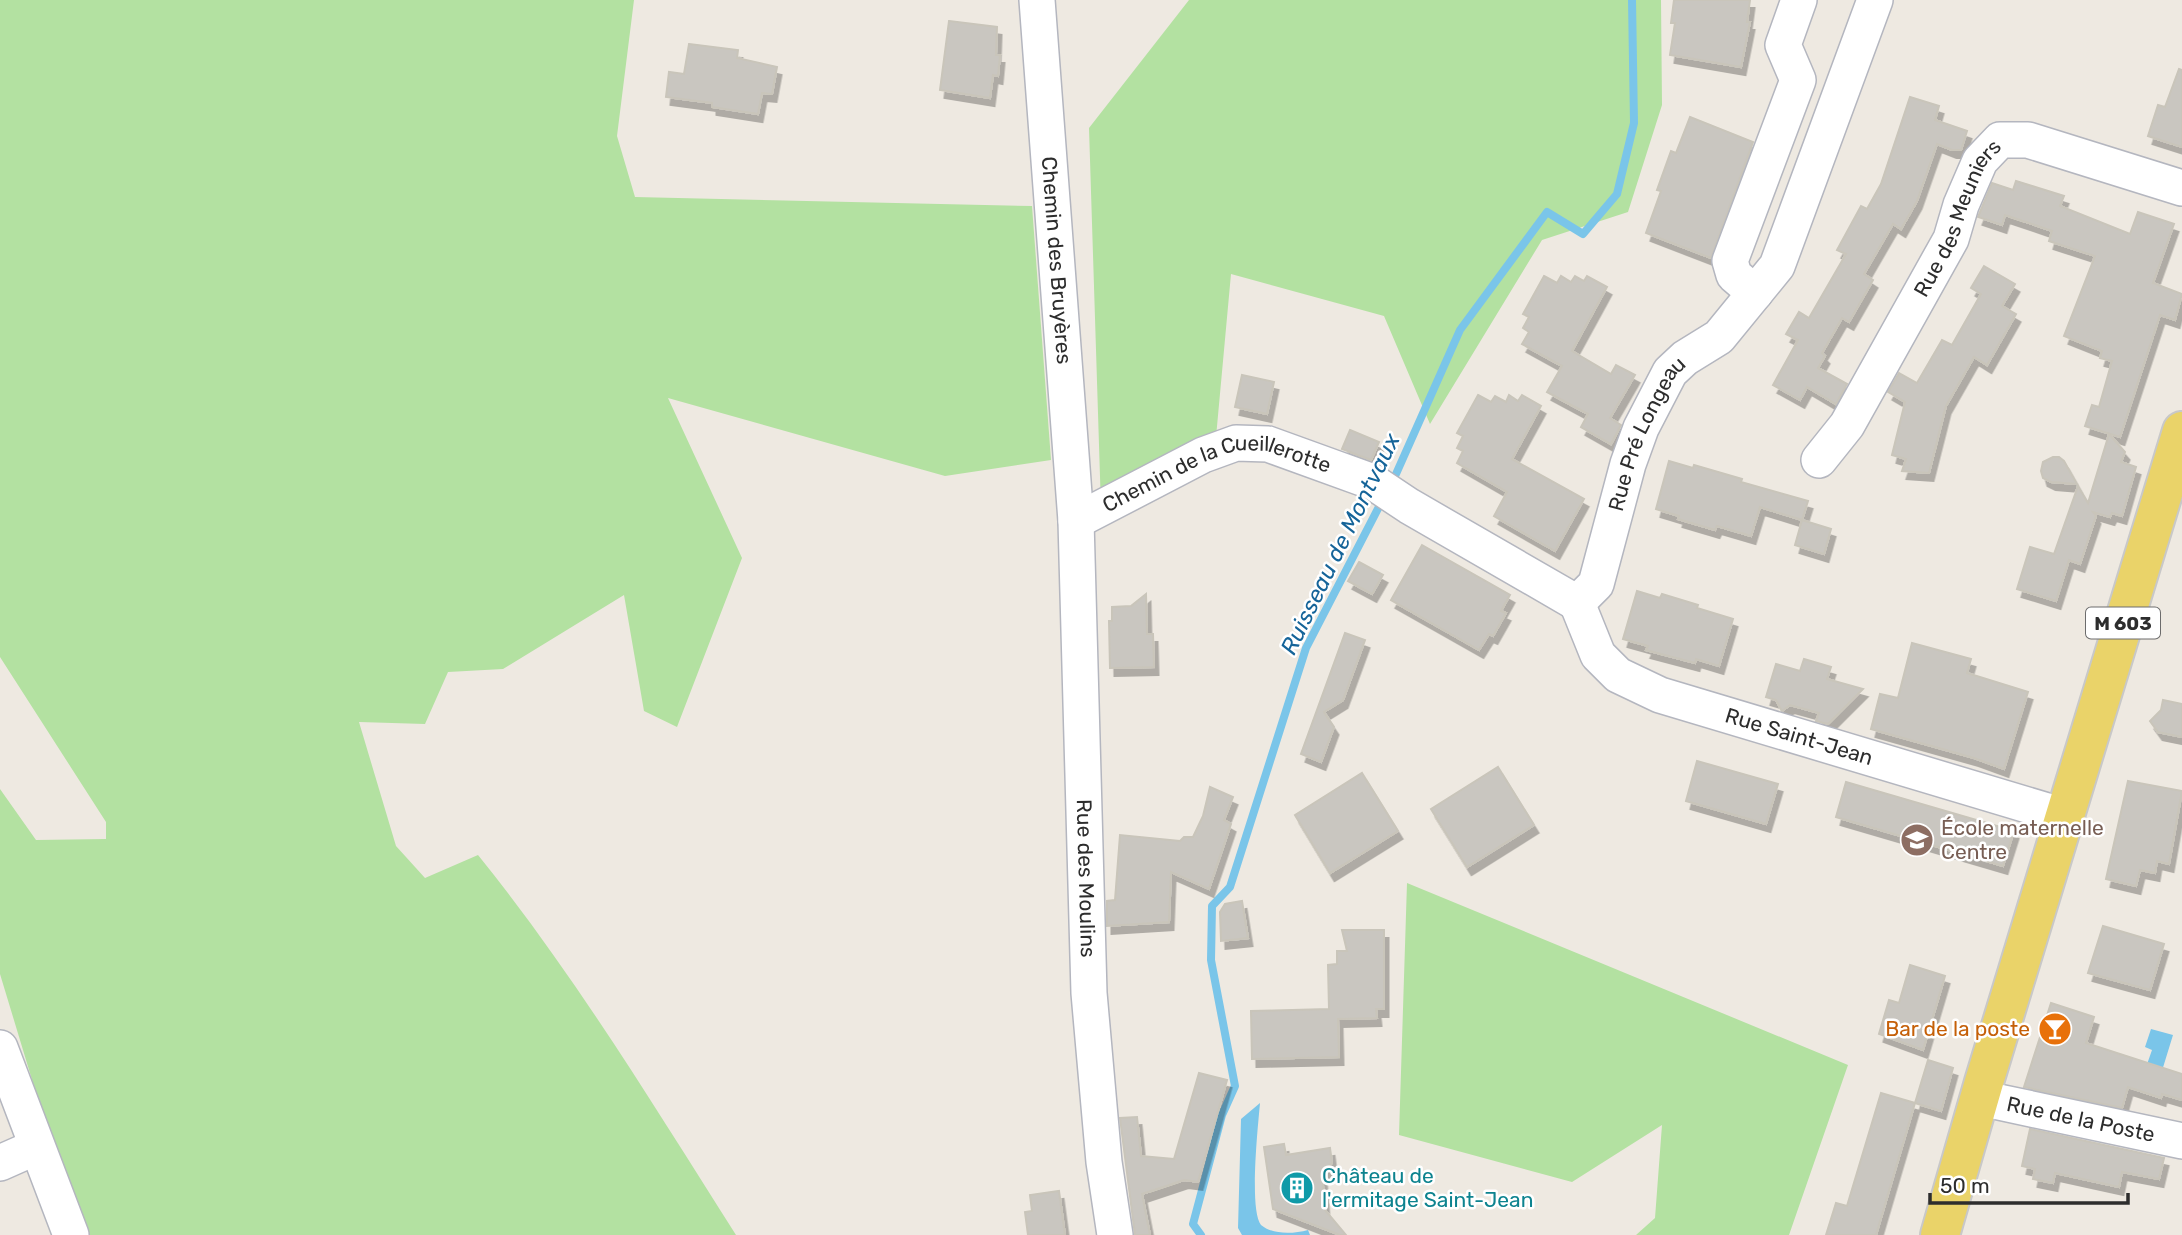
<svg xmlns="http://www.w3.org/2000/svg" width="2182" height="1235" font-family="Rubik,sans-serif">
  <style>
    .green { fill: #b3e1a1 }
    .water { fill: #7ac5e9 }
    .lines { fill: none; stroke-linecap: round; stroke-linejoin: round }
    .stream { stroke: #7ac5e9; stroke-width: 8 }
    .building { fill: #c9c6c0; stroke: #c9c5ba; stroke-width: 2; filter: url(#shadow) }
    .minor-casing { stroke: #b4b6bf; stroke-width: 38 }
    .major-casing { stroke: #c8c8c8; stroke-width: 42 }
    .minor { stroke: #fff; stroke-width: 35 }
    .major { stroke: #ead369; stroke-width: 38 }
    .labels { text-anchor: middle; stroke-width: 5; stroke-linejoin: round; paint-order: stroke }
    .shield { fill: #fff; stroke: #6c6c6c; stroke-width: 2 }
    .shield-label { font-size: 19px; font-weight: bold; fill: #2d2d2d }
    .street-label { font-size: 21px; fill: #2d2d2d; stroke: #fff }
    .education-label { font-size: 21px; fill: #785e54; stroke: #fff; text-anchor: start }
    .food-label { font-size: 21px; fill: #c56008; stroke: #fff; text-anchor: end }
    .culture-label { font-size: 21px; fill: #0d838f; stroke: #fff; text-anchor: start }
    .water-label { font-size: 23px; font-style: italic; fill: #156499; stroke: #fff }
  </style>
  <defs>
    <filter id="shadow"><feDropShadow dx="4.5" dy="8" stdDeviation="0" flood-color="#0004"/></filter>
  </defs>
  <rect width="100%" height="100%" fill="#eee9e1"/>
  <g class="green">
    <path d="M 0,0 L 634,0 L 617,136 L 635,197 L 1032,206 L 1051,460 L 945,476 L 668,398 L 742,558 L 677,727 L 644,711 L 624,595 L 503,669 L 448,672 L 425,724 L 359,722 L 396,846 L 425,878 L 478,855 C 574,974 654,1106 736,1235 L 79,1235 L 0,974 L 0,789 L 36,840 L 106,839 L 106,822 L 0,657 Z"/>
    <polygon points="1189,0 1661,0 1662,105 1628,212 1542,240 1430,424 1384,316 1231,274 1215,448 1101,508 1089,128"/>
    <polygon points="1407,883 1848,1065 1789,1235 1636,1235 1655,1218 1662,1125 1572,1182 1399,1135"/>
  </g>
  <g class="water">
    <polygon points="2151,1029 2173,1035 2161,1074 2145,1070 2152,1050 2145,1047"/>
    <path d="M 1260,1103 C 1258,1126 1249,1210 1261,1225 C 1273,1235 1293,1234 1308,1230 L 1310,1235 L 1242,1235 L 1238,1228 L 1241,1119 Z"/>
  </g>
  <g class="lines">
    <g class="stream">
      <polyline points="1392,483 1460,330 1547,212 1583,234 1617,194 1634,123 1632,0"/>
      <polyline points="1201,1235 1193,1224 1222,1115 1235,1086 1211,960 1212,906 1230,887 1306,648 1384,497"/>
    </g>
  </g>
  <g class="building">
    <polygon points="1674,0 1750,0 1747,22 1750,22 1741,67 1670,55 1675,23 1671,23"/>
    <polygon points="949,21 997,27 996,55 1000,55 998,76 993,75 990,98 940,90"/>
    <polygon points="689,44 738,50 737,58 777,67 772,94 762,93 758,114 712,107 712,103 666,97 669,72 684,74"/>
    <polygon points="2179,69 2182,70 2182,147 2148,136 2158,105 2165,107"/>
    <polygon points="1910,97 1939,106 1935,120 1967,131 1961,150 1952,150 1937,144 1917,201 1901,229 1893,224 1864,274 1873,280 1849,322 1842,318 1822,353 1825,356 1818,368 1847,384 1836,404 1807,387 1800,400 1773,385 1798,340 1786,334 1799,312 1809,318 1846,254 1837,250 1861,206 1867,209 1881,184"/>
    <polygon points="1690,117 1753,142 1711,258 1646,233 1661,191 1657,190 1671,151 1676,153"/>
    <polygon points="2016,181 2064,196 2060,206 2130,234 2138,212 2174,224 2153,283 2182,294 2175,320 2160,315 2120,437 2085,426 2092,405 2099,407 2112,361 2100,358 2102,351 2064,336 2095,256 2049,241 2052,231 2029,223 2005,215 2002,225 1978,217 1992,183 2013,190"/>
    <polygon points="1984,266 2015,284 2002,306 2016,314 1987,365 1974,357 1946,406 1929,473 1902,471 1906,459 1892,455 1905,402 1888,392 1899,373 1917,383 1942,340 1952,345 1981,294 1971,288"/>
    <polygon points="1544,276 1557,283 1561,276 1571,282 1575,276 1584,281 1587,276 1607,287 1572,351 1611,374 1616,365 1635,375 1610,418 1621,425 1611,444 1581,427 1588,414 1547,392 1562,366 1522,344 1529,332 1523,328 1529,317 1523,314"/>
    <polygon points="1242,375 1274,382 1267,414 1235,407"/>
    <polygon points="1478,395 1491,402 1495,396 1506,402 1509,395 1518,401 1522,395 1541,406 1512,459 1584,499 1555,551 1494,516 1507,492 1457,463 1463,451 1457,448 1463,436 1457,433"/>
    <polygon points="1350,430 1379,442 1371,460 1342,449"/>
    <polygon points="2109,434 2125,452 2121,462 2136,467 2122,516 2112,513 2110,517 2093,512 2096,516 2080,564 2069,560 2056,601 2017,589 2030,547 2054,554 2078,486 2088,503"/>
    <polygon points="2053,457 2059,457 2064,461 2077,484 2051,482 2043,478 2041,471 2043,462"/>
    <polygon points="1669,461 1693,468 1694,465 1742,479 1741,482 1808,501 1802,520 1831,529 1824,554 1795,545 1802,520 1760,507 1751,536 1717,526 1715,530 1678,519 1679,516 1656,509"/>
    <polygon points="1422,545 1510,595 1501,611 1506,613 1493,636 1489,634 1479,650 1391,600"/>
    <polygon points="1359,562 1383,575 1372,594 1348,581"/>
    <polygon points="1637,591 1660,598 1662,594 1698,605 1697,608 1733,619 1719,666 1696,659 1695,663 1646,650 1648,646 1623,639"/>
    <polygon points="1146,594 1147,634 1153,634 1154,667 1110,668 1109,621 1112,621 1112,607 1131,606"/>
    <polygon points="1345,633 1365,640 1343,700 1324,712 1334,727 1321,762 1301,754"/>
    <polygon points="1912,643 1971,659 1967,673 2028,692 2004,769 1974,758 1871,729 1880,694 1898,698"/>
    <polygon points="1804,659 1831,667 1827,679 1863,689 1828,724 1816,721 1819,713 1790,705 1782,711 1776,700 1766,697 1776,664 1800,671"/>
    <polygon points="2163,700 2182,704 2182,737 2158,732 2150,721 2161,710"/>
    <polygon points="1697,761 1778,784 1766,824 1686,801"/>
    <polygon points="1498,767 1534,825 1467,867 1431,809"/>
    <polygon points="1362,773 1398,831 1330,873 1295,815"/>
    <polygon points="2128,781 2182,791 2169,864 2157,861 2155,873 2140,870 2136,886 2106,879"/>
    <polygon points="1846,782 2014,831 2003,866 1836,817"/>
    <polygon points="1210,787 1233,797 1224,820 1231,824 1209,889 1171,872 1169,922 1107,926 1107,901 1115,900 1120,835 1180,841 1184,837 1193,837 1203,816"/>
    <polygon points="1242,901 1248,938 1221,941 1220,912 1225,904"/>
    <polygon points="2103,926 2164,944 2150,990 2088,973"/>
    <polygon points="1342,930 1384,930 1384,1009 1376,1009 1377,1018 1338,1019 1339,1057 1252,1059 1251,1011 1329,1009 1328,965 1337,964 1337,951 1347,951"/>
    <polygon points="1910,965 1945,976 1923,1050 1879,1034 1889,1000 1899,1003"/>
    <polygon points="2051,1003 2094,1017 2086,1043 2182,1074 2182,1100 2162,1094 2161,1098 2128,1087 2122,1108 2024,1087"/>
    <polygon points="1928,1060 1953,1068 1941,1111 1915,1103"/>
    <polygon points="1199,1073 1227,1080 1198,1182 1184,1180 1142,1194 1150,1235 1135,1235 1120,1118 1137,1117 1141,1156 1174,1159"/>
    <polygon points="1881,1093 1915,1103 1876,1235 1826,1235 1836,1203 1847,1206"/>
    <polygon points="2030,1129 2164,1158 2159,1179 2122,1172 2119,1187 2055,1173 2053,1183 2033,1179 2035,1169 2022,1166"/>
    <polygon points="1284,1144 1286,1155 1330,1148 1332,1163 1322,1173 1325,1210 1346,1235 1340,1235 1273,1209 1264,1147"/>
    <polygon points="1059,1191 1065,1235 1028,1235 1025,1212 1032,1211 1030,1195"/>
  </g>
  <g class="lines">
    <defs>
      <g id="minor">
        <path id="s1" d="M 1037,0 L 1076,521 L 1089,993 L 1104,1162 L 1115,1235"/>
        <polyline points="1755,293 1734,275 1730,261 1798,80 1783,45 1799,0"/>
        <path id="s2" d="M 1819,460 L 1847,425 L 1951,239 L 1961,205 L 1980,161 L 2000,140 L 2028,140 L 2182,188"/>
        <path id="s3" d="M 1076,521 L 1203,455 L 1236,443 L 1268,444 L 1373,482 L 1409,506 L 1577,603"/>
        <path id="s4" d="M 1577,603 L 1596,584 L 1628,464 L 1641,428 L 1670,372 L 1685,358 L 1719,337 L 1777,266 L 1875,0"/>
        <path id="s5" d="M 1577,603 L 1598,655 L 1618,675 L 1660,695 L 2064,816"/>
        <polyline points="0,1048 71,1235"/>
        <path id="s6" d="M 1980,1098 L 2182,1141"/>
        <polyline points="0,1163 36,1147"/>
      </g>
      <polyline id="major" points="1940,1235 1984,1082 2182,431"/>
    </defs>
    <use href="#minor" class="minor-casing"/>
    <use href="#major" class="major-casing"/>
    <use href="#minor" class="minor"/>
    <use href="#major" class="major"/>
  </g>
  <defs>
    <symbol id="school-disc" viewBox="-11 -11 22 22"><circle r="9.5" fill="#8d6e63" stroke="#fff"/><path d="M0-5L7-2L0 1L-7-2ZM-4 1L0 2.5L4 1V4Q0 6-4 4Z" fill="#fff"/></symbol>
    <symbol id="bar-disc" viewBox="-11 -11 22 22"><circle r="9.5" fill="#e8710a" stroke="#fff"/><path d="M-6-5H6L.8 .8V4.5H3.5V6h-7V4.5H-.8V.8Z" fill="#fff"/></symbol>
    <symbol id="building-disc" viewBox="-11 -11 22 22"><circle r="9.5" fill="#0f9aa8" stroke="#fff"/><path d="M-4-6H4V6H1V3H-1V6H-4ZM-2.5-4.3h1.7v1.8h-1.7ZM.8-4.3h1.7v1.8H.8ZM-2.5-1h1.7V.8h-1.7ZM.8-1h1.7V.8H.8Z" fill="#fff"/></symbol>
  </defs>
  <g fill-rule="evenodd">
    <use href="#school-disc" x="1898" y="821" width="38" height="38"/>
    <use href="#bar-disc" x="2036" y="1010" width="38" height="38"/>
    <use href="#building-disc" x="1278" y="1169" width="38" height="38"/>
  </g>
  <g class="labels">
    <rect class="shield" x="2086" y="607.5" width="74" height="31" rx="5"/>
    <g class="shield-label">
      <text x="2123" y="630">M 603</text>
    </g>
    <g class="street-label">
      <text dy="7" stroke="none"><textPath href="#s2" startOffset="280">Rue des Meuniers</textPath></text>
      <text dy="7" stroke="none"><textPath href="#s1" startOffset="261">Chemin des Bruyères</textPath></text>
      <text dy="7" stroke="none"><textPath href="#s4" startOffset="186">Rue Pré Longeau</textPath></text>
      <text dy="7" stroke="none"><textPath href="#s3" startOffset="154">Chemin de la Cueillerotte</textPath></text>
      <text dy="7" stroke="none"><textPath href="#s5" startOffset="276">Rue Saint-Jean</textPath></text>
      <text dy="7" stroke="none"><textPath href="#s1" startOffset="880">Rue des Moulins</textPath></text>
      <text dy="7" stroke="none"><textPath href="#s6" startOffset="103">Rue de la Poste</textPath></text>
    </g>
    <g class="education-label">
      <text x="1941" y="835">École maternelle<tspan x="1941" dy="24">Centre</tspan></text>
    </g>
    <g class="food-label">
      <text x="2030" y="1036">Bar de la poste</text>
    </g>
    <g class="culture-label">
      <text x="1322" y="1183">Château de<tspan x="1322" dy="24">l'ermitage Saint-Jean</tspan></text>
    </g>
    <g class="water-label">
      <text transform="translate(1340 544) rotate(-64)" y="8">Ruisseau de Montvaux</text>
    </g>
  </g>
  <path d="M1930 1193v10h198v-10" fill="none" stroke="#2d2d2d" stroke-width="3.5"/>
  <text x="1940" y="1193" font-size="21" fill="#2d2d2d" stroke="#ffffff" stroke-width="5" paint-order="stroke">50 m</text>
</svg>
